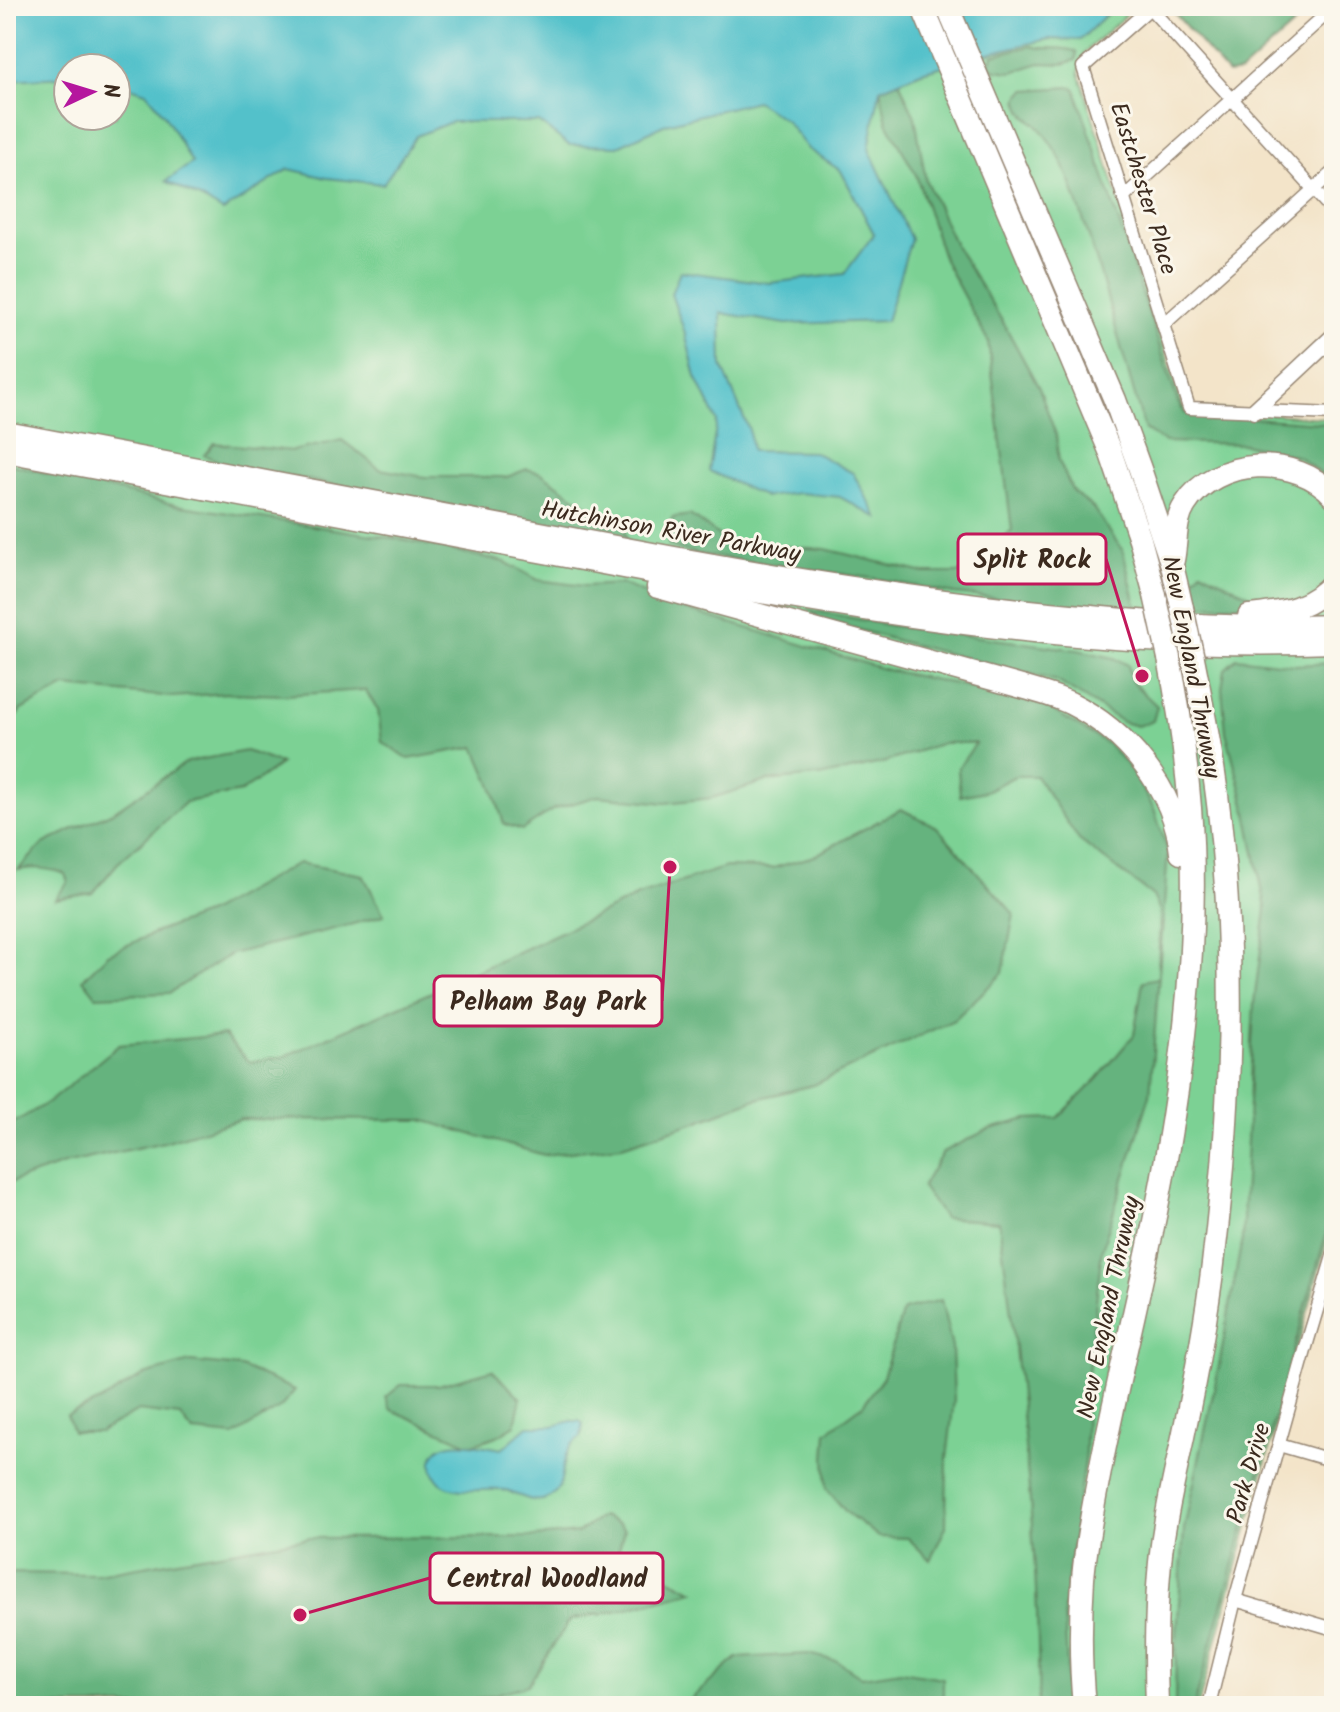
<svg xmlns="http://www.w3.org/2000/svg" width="1340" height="1712" font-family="Kalam,sans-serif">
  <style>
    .green { fill: #7cd194; stroke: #5c7e59; stroke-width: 2; fill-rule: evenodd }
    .forest { fill: #65b37e; stroke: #506e4e; stroke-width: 2 }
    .water { fill: #53c1ca; stroke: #477674; stroke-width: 2 }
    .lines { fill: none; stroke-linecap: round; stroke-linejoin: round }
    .street-casing { stroke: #978774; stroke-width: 15 }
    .secondary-casing { stroke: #978774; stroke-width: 19 }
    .highway-casing { stroke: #978774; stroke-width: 25 }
    .street { stroke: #fff; stroke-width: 12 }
    .secondary { stroke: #fff; stroke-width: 16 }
    .highway { stroke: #fff; stroke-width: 22 }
    .highway-bridge-casing { stroke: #978774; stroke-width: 25; stroke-linecap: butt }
    .highway-bridge { stroke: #fff; stroke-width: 22 }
    .labels { text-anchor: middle; stroke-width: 6; stroke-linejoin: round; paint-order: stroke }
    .street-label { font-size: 24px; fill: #3b2a1e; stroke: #fbf7ec }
    .leader { fill: none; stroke: #c2185b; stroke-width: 3 }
    .callout-dot { fill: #c2185b; stroke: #fbf7ec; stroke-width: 3 }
    .callout { fill: #fbf7ec; stroke: #c2185b; stroke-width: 3 }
    .callout-label { font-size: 26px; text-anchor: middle; font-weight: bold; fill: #3b2a1e }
  </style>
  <rect width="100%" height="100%" fill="#fbf7ec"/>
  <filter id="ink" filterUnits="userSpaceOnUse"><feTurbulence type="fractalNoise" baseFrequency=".0125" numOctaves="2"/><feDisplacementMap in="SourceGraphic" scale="16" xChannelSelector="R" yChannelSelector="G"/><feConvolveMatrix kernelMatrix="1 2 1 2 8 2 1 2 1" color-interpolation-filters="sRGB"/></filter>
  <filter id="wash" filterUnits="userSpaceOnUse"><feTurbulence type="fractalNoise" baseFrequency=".006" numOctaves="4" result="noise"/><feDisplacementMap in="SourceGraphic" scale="32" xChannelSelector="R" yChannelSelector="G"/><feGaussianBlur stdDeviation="1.8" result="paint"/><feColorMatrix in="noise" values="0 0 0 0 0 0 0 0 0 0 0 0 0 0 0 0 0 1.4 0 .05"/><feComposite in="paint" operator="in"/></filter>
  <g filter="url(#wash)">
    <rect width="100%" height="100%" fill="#f3e4c9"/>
    <path class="green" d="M 1115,6 L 1136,6 L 1085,52 L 1079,72 L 1183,407 L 1334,419 L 1334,1216 L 1198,1706 L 6,1706 L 6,53 L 880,89 L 921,72 L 993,52 L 1048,39 L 1080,40 ZM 68,68 L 116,68 L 116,116 L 68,116 Z"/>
    <g class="forest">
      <polygon points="1168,6 1315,6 1241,72 1228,74"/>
      <path d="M 1031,46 C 1046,51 1063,45 1077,52 L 1076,60 L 1063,64 L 1040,63 L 1012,72 L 995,70 L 990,64 L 993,55 Z"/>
      <polygon points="899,81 915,117 926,181 955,245 1004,324 1039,388 1056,435 1059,461 1073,492 1093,508 1123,551 1136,605 1141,608 1142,613 954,594 884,580 697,554 669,546 666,534 672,518 690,515 730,543 825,549 924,573 959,573 1012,530 988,341 944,260 916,175 887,122 880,89"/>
      <path d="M 1070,87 L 1075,88 L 1178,402 L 1185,413 L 1334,424 L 1334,484 L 1299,457 L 1244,444 L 1164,442 L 1145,430 C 1119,346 1100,261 1069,179 C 1063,162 1053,145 1042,131 C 1030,116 1023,120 1018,98 L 1026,90 Z"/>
      <polygon points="342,440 380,469 425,477 507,477 527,469 541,473 609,521 623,523 627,540 228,465 204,455 214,443 292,451"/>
      <path d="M 6,463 L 176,505 L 405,540 L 505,562 L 538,580 L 585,586 L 622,584 L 680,608 L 887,670 L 980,689 L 1043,705 L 1108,744 L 1130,768 L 1154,809 L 1168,852 L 1150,1095 L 1102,1249 L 1086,1391 L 1085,1453 L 1064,1610 L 1067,1666 L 1066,1706 L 1038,1706 C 1040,1623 1034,1540 1026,1457 C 1019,1379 1010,1300 999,1222 L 944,1218 L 922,1187 L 943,1152 L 987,1130 L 1027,1119 L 1058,1118 L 1097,1079 L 1134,1035 L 1143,981 L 1158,978 L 1160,911 L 1153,896 L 1079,840 L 1036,776 L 1015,776 L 986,791 L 960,796 L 958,768 L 976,743 L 943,743 L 886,762 L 828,775 L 767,781 L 712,798 L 665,803 L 598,796 L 554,809 L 522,830 L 504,824 L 492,786 L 475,747 L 409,759 L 382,742 L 378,710 L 365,690 L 284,695 L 228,693 L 172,697 L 65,687 L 21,710 L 6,733 Z"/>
      <polygon points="1201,570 1259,600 1257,604 1196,606 1192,581"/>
      <polygon points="810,610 893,626 1078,650 1114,658 1128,665 1132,682 1157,706 1153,721 1137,726 1123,722 1057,681 910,644 837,624 819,618"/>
      <polygon points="1237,658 1294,665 1334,663 1334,1206 1194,1706 1175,1706 1176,1647 1184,1529 1219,1366 1242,1239 1254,1003 1266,909 1247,812 1226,732 1222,688 1225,669"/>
      <path d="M 246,751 L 281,764 L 241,792 L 186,802 L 117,864 L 93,893 L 55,899 L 68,882 L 65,874 C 48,868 35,867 18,870 L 43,844 L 71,830 L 113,812 L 187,762 Z"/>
      <polygon points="901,809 937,827 1014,914 1003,973 954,1020 813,1085 753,1100 696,1122 622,1146 544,1155 422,1120 242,1119 164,1142 64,1164 6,1184 6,1127 49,1102 119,1045 224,1035 249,1062 283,1057 434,991 638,896 726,867 773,868 814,856"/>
      <polygon points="298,863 363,875 384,915 346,926 231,954 169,993 96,996 83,979 108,954 154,933 208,913"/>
      <polygon points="941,1300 952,1347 954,1400 947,1459 946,1527 930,1560 908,1538 879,1537 846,1512 827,1489 825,1458 827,1432 863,1405 883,1377 903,1310"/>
      <polygon points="190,1362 241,1367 295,1390 281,1407 234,1436 193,1432 180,1416 138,1411 100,1432 73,1432 67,1415 100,1401 144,1375"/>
      <polygon points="492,1370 521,1398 515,1425 497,1436 470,1445 390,1409 386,1397 401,1385 438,1385"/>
      <polygon points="602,1516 619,1524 624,1530 615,1564 663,1575 694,1591 620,1610 570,1620 528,1685 454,1706 6,1706 6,1573 97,1574 307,1538 535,1537 578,1533"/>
      <polygon points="808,1654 837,1661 862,1677 901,1671 943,1678 943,1706 664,1706 690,1700 737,1658"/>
    </g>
    <g class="water">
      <polygon points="6,6 1115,6 1080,40 1048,39 993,52 921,72 880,89 869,149 911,239 886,321 786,324 721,313 722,366 749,430 752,451 814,452 853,473 878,518 840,497 799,493 765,497 709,471 717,421 696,377 685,333 671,294 680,271 769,283 844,274 874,234 841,171 808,149 785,120 756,101 666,124 618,146 569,145 538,122 451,122 416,136 383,184 327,178 289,169 223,211 202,199 166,181 192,163 164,114 146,92 116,82 116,68 68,68 68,77 6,80"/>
      <path d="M 571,1421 L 580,1421 L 583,1424 L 581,1437 C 553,1453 572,1486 548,1498 C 533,1506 516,1492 501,1490 C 483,1488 457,1495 441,1483 C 435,1478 431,1469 432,1461 C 436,1433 483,1446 502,1449 L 528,1426 L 554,1426 Z"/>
    </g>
  </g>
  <g filter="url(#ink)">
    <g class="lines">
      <defs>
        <g id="street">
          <polyline points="1124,197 1334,7"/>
          <polyline points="1334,212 1150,8 1083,67 1189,408 1334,414"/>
          <polyline points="1163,325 1334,171"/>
          <polyline points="1279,1445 1334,1461"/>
          <polyline points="1235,1600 1334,1629"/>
          <polyline points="1209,1706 1235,1600 1308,1340 1334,1253"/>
        </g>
        <polyline id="secondary" points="1254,411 1334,336"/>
        <g id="highway">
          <polyline points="922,6 1110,451 1140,539 1155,595"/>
          <polyline points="947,6 1115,400 1140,469 1172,565 1182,608"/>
          <path d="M 6,433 C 207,471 409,509 610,546 C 763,575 916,601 1071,615 C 1159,624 1246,630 1334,626"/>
          <path d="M 6,451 C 187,485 369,519 550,553 C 808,602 1071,653 1334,642"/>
          <path d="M 1173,560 C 1177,541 1174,522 1185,505 C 1216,456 1297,454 1334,496"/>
          <path d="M 658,587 L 1029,689 C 1043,693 1057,697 1070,703 C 1126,731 1175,789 1181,853"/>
          <path d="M 1249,616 C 1284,612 1309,610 1334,582"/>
          <path d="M 1084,1706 C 1080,1664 1080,1622 1083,1579 C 1086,1541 1094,1503 1101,1466 C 1116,1390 1134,1316 1150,1241 C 1179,1104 1201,948 1190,808 C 1186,758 1179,708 1169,658"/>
          <path d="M 1157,1706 C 1155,1650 1155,1594 1163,1537 C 1168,1504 1176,1470 1183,1437 C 1195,1380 1206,1322 1213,1264 C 1232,1109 1237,950 1217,795 C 1211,749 1202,703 1193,658"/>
        </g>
      </defs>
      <use href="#street" class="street-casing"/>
      <use href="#secondary" class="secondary-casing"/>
      <use href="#highway" class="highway-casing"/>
      <use href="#street" class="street"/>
      <use href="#secondary" class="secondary"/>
      <use href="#highway" class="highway"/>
      <defs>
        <g id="highway-bridge">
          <polyline points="1155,595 1169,658"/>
          <polyline points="1182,608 1193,658"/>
        </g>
      </defs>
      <use href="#highway-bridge" class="highway-bridge-casing"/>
      <use href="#highway-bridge" class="highway-bridge"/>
    </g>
  </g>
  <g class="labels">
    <g class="street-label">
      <text transform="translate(1144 188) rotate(73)" y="8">Eastchester Place</text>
      <text transform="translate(671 531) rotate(10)" y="8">Hutchinson River Parkway</text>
      <text transform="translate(1192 667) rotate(79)" y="8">New England Thruway</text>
      <text transform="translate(1108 1307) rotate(-78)" y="8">New England Thruway</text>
      <text transform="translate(1248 1473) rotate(-74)" y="8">Park Drive</text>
    </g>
  </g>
  <path class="leader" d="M1142 676L1106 559M670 867L662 1001M300 1615L430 1578"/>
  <g class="callout-dot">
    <circle cx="1142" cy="676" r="8"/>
    <circle cx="670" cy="867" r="8"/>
    <circle cx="300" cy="1615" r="8"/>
  </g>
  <g class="callout">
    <rect x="958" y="534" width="148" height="50" rx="8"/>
    <rect x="434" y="976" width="228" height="50" rx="8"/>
    <rect x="430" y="1553" width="233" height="50" rx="8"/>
  </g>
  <g class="callout-label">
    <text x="1032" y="568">Split Rock</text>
    <text x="548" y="1010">Pelham Bay Park</text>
    <text x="547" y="1587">Central Woodland</text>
  </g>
  <rect width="1340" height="1712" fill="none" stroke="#fbf7ec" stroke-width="32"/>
  <g transform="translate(92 92) rotate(86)"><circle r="38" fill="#fbf7ec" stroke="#aea59a" stroke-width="2"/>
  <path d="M0-6L14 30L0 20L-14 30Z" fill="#b5179e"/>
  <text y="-12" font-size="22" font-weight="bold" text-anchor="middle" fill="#3b2a1e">N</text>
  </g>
</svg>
